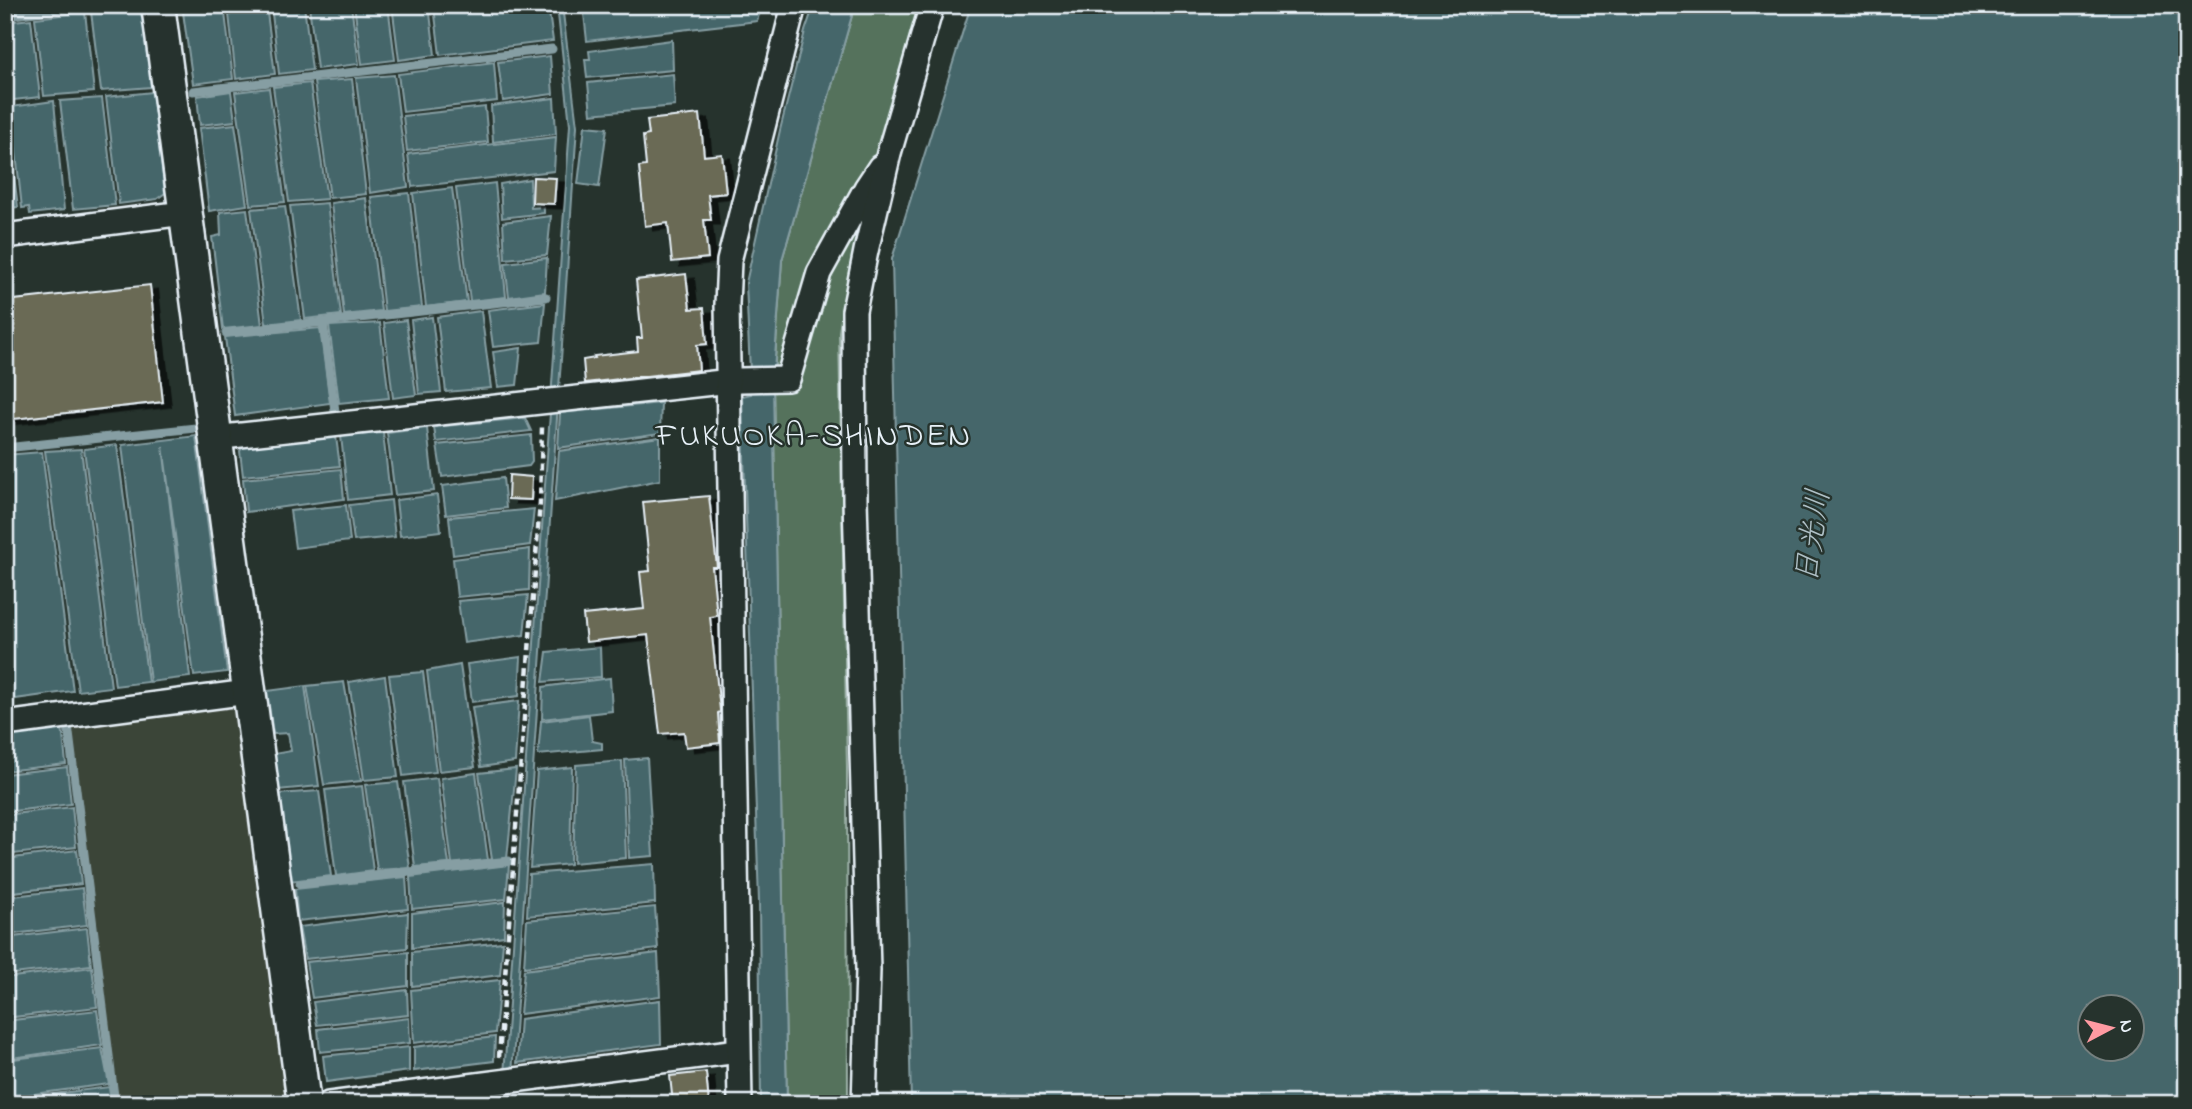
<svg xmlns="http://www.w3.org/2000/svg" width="2192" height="1109" font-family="'Indie Flower','Klee One',sans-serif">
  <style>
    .built { fill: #3b4439 }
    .green { fill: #54725b; stroke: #9eb2aa; stroke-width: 2 }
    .water { fill: #44666a; stroke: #869ea3; stroke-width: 2; fill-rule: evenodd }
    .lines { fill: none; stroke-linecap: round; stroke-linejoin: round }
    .stream { stroke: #869ea3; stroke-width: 9 }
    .building { fill: #6b6a55; stroke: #e8f1f8; stroke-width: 2; filter: url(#shadow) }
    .street-casing { stroke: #e8f1f8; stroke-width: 28 }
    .secondary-casing { stroke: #e8f1f8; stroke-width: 37 }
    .path { stroke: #e8f1f8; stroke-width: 4.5; stroke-dasharray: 7 5; stroke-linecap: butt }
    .street { stroke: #26332d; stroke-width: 23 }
    .secondary { stroke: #26332d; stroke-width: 32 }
    .labels { text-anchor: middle; stroke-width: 5; stroke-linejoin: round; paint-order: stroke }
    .water-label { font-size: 32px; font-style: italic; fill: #afc0c6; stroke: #26332d }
    .quarter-label { font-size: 33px; letter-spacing: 2px; fill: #e8f1f8; stroke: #26332d }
  </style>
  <defs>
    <filter id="shadow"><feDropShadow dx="8" dy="4.5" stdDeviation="0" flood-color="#0009"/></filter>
  </defs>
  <rect width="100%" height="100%" fill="#26332d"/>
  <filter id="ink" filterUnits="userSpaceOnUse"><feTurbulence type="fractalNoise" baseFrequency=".0143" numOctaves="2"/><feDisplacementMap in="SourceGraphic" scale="14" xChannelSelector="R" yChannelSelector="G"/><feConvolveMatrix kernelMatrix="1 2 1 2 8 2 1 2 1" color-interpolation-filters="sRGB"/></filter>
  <g filter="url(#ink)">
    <polygon class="built" points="232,701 290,1104 119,1104 70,722"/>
    <g class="green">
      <polygon points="855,5 921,5 877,158 787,371 774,375 782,260"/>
      <polygon points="866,195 845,292 839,332 847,768 848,1104 787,1104 773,385 824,273"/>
    </g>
    <g class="water">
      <polygon points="141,5 151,87 101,91 91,12"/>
      <polygon points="182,5 224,5 233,79 193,84"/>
      <polygon points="228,5 266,5 275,74 236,79"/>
      <polygon points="271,5 304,5 312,70 279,74"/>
      <polygon points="309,5 351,5 359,64 317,69"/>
      <polygon points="354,5 388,5 395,60 362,64"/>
      <polygon points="392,5 429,5 435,55 399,60"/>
      <polygon points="455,5 548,5 553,41 440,55 434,7"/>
      <polygon points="557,5 562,5 577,126 510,1104 502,1104 570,125"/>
      <polygon points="583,5 762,5 757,21 587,41"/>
      <polygon points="814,5 855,5 782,260 773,385 787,1104 761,1104 759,902 742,396 751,394 746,283 780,130 805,31"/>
      <path d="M 971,5 L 2187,5 L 2187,1104 L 911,1104 L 892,259 ZM 2132,1007 L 2132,1050 L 2090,1050 L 2090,1007 Z"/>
      <polygon points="85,12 94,92 44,96 35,18"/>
      <polygon points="31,19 40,97 5,101 5,22"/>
      <polygon points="672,40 673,70 587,78 585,59 590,59 589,51"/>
      <polygon points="550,56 553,94 503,101 498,62"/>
      <polygon points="494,62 497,101 403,112 398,74"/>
      <polygon points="673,74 675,106 591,114 588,83"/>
      <polygon points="394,75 408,187 370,193 356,78"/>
      <polygon points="352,79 366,194 330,198 314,82"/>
      <polygon points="310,83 327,199 289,202 273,87"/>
      <polygon points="269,88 285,202 251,205 235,92"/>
      <polygon points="231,91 235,121 200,125 197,96"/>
      <polygon points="152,92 165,193 157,199 119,204 106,97"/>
      <polygon points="102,98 115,205 73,209 60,101"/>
      <polygon points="554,98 556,134 493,142 491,106"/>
      <polygon points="54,101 64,210 30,214 29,207 22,208 11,107"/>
      <polygon points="5,107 18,207 5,209"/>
      <polygon points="485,107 488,142 407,151 403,116"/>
      <polygon points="235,124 247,205 209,211 199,128"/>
      <polygon points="585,126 607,128 599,187 578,184"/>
      <polygon points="556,137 554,171 412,187 408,154"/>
      <polygon points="530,179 531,208 544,207 544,213 502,218 500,184"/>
      <polygon points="495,183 506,297 470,301 456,188"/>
      <polygon points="452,188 467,302 426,307 413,193"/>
      <polygon points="409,193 422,307 384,311 371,197"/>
      <polygon points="366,198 381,311 344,315 331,203"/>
      <polygon points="327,203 341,315 305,319 290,206"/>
      <polygon points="285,206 301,320 266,324 251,209"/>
      <polygon points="247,209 262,325 223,329 212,237 221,235 220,212"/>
      <polygon points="551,216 547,255 505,259 503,222"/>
      <polygon points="547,258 545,292 509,297 505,263"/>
      <polygon points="545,303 541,342 493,347 488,310"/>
      <polygon points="481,311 491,388 446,392 437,317"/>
      <polygon points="432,317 441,392 419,394 411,320"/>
      <polygon points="406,320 416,395 393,398 384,323"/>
      <polygon points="380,323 389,398 339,403 329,326"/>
      <polygon points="320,328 330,403 235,416 225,337"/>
      <polygon points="521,348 517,385 498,387 493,352"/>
      <polygon points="661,403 660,433 558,448 560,413"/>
      <polygon points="525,418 531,431 436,442 434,427"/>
      <polygon points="427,428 434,491 395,495 387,433"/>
      <polygon points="383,433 390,495 348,500 341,436"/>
      <polygon points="531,435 532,462 529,466 442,477 437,445"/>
      <polygon points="196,436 227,672 194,676 163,446 190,677 150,682 122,445"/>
      <polygon points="336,437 340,466 243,476 240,451 244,446"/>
      <polygon points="660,437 660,480 555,501 559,451"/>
      <polygon points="117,445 148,682 115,686 84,449"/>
      <polygon points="81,449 111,687 78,691 45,451"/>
      <polygon points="42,452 73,691 8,700 5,678 5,455"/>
      <polygon points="341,469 344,499 246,512 243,479"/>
      <polygon points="503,478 506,508 446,515 442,486"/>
      <polygon points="437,495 441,531 400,536 396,500"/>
      <polygon points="391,500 395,537 354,541 349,505"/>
      <polygon points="346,505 350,541 295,548 290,511"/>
      <polygon points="534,509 530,545 453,555 449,517"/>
      <polygon points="530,549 529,590 457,597 453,559"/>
      <polygon points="528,595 524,635 464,643 458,601"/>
      <polygon points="600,647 601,677 543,682 547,652"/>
      <polygon points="521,657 519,696 472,702 467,664"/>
      <polygon points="460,665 475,767 439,771 427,671"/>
      <polygon points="423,672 436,772 403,776 389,675"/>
      <polygon points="385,676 398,777 364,780 349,682"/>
      <polygon points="610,678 612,711 542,719 543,687"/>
      <polygon points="344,682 361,781 324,785 307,686"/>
      <polygon points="305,686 319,786 278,790 274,754 291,751 288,733 273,734 267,691"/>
      <polygon points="519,701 515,762 481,767 472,707"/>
      <polygon points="589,715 592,741 602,743 602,749 538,755 541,721"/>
      <polygon points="62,726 66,764 5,771 5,733"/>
      <polygon points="647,758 653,856 629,858 625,760"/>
      <polygon points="622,761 626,858 573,863 576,765"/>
      <polygon points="67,767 71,804 5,812 5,774"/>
      <polygon points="572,767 570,864 530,868 537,771"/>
      <polygon points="516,769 507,859 492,860 479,773"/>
      <polygon points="476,773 488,860 452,864 441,778"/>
      <polygon points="437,778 449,864 415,867 404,782"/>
      <polygon points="398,782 410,868 377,870 365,785"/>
      <polygon points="362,786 373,871 336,876 325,790"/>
      <polygon points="319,791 331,876 290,881 279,794"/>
      <polygon points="72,807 76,847 5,855 5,815"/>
      <polygon points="77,850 81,884 5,893 5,859"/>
      <polygon points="654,864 655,903 527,916 529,874"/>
      <polygon points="509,865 506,899 412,909 410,877"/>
      <polygon points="406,877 408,909 298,921 295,889"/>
      <polygon points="82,888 87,925 5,935 5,897"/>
      <polygon points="505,902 504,936 412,948 412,913"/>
      <polygon points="655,907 658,949 524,967 527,920"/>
      <polygon points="408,913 407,948 305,959 299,927"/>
      <polygon points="87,928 91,965 5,975 5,938"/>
      <polygon points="503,942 500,975 412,986 412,952"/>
      <polygon points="408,952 408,986 312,998 306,962"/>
      <polygon points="658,953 660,996 520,1014 524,970"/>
      <polygon points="92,967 97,1007 5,1018 5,978"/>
      <polygon points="500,980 495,1033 414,1043 411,990"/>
      <polygon points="407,990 408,1015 317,1025 313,1002"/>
      <polygon points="660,1000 661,1044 517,1063 520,1019"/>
      <polygon points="97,1010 102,1045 5,1059 5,1021"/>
      <polygon points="409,1018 410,1043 320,1052 318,1029"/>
      <polygon points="495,1037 494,1061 414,1071 414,1047"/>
      <polygon points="409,1047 409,1071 326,1082 323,1056"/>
      <polygon points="102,1048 109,1084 5,1098 5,1060"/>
      <polygon points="109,1087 111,1104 6,1104 5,1100"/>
    </g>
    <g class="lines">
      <g class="stream">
        <polyline points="5,16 89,5"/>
        <polyline points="193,91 552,49"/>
        <polyline points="323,322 335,411"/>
        <polyline points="226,333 546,297"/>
        <polyline points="5,448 196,428"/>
        <polyline points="68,725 115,1104"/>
        <polyline points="300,884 509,861"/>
      </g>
    </g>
    <g class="building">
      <polygon points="700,114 704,156 722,154 726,193 708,195 711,220 704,220 708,258 672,262 668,223 645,226 639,167 646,166 643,136 649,135 647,120"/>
      <polygon points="533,177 556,178 554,204 532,203"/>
      <polygon points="686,274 690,309 704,308 707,344 697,345 699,370 585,383 583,360 595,358 594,356 638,351 637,338 642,338 636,280"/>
      <polygon points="150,285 163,402 5,420 5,301"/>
      <polygon points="509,475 532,477 531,500 508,499"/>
      <polygon points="709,496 717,567 712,567 717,616 710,617 720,710 720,712 718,713 720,743 686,747 684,732 660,734 648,635 586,642 583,615 644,609 640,572 650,571 643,502"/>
      <polygon points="706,1072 709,1104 673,1104 670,1076"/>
    </g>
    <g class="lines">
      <defs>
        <g id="street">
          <polyline points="5,236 184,213"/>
          <polyline points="214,438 740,380 788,379 819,273 866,188 880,167"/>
          <polyline points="5,724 248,692"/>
          <polyline points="329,1104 738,1051"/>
          <polyline points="740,1104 727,304 729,261 794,5"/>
          <polyline points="864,1104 868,970 855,499 854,311 866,251 889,153 932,5"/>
        </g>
        <polyline id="secondary" points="158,5 304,1104"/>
      </defs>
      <use href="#street" class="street-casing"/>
      <use href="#secondary" class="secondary-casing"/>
      <polyline class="path" points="499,1057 540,502 542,427"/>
      <use href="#street" class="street"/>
      <use href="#secondary" class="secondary"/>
    </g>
  </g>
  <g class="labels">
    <g class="water-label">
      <text transform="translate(1811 536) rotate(-82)" y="11">日光川</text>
    </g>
    <g class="quarter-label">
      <text x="814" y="445">FUKUOKA-SHINDEN</text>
    </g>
  </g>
  <rect width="2192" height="1109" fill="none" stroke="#26332d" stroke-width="28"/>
  <rect x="14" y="14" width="2164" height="1081" fill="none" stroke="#e8f1f8" stroke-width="2.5" filter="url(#ink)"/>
  <g transform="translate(2111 1028) rotate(83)"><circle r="33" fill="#26332d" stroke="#747f7e" stroke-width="2"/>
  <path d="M0-5L12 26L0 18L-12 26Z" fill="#ff9aa2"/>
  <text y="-10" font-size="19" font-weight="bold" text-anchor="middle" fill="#e8f1f8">N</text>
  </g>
</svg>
